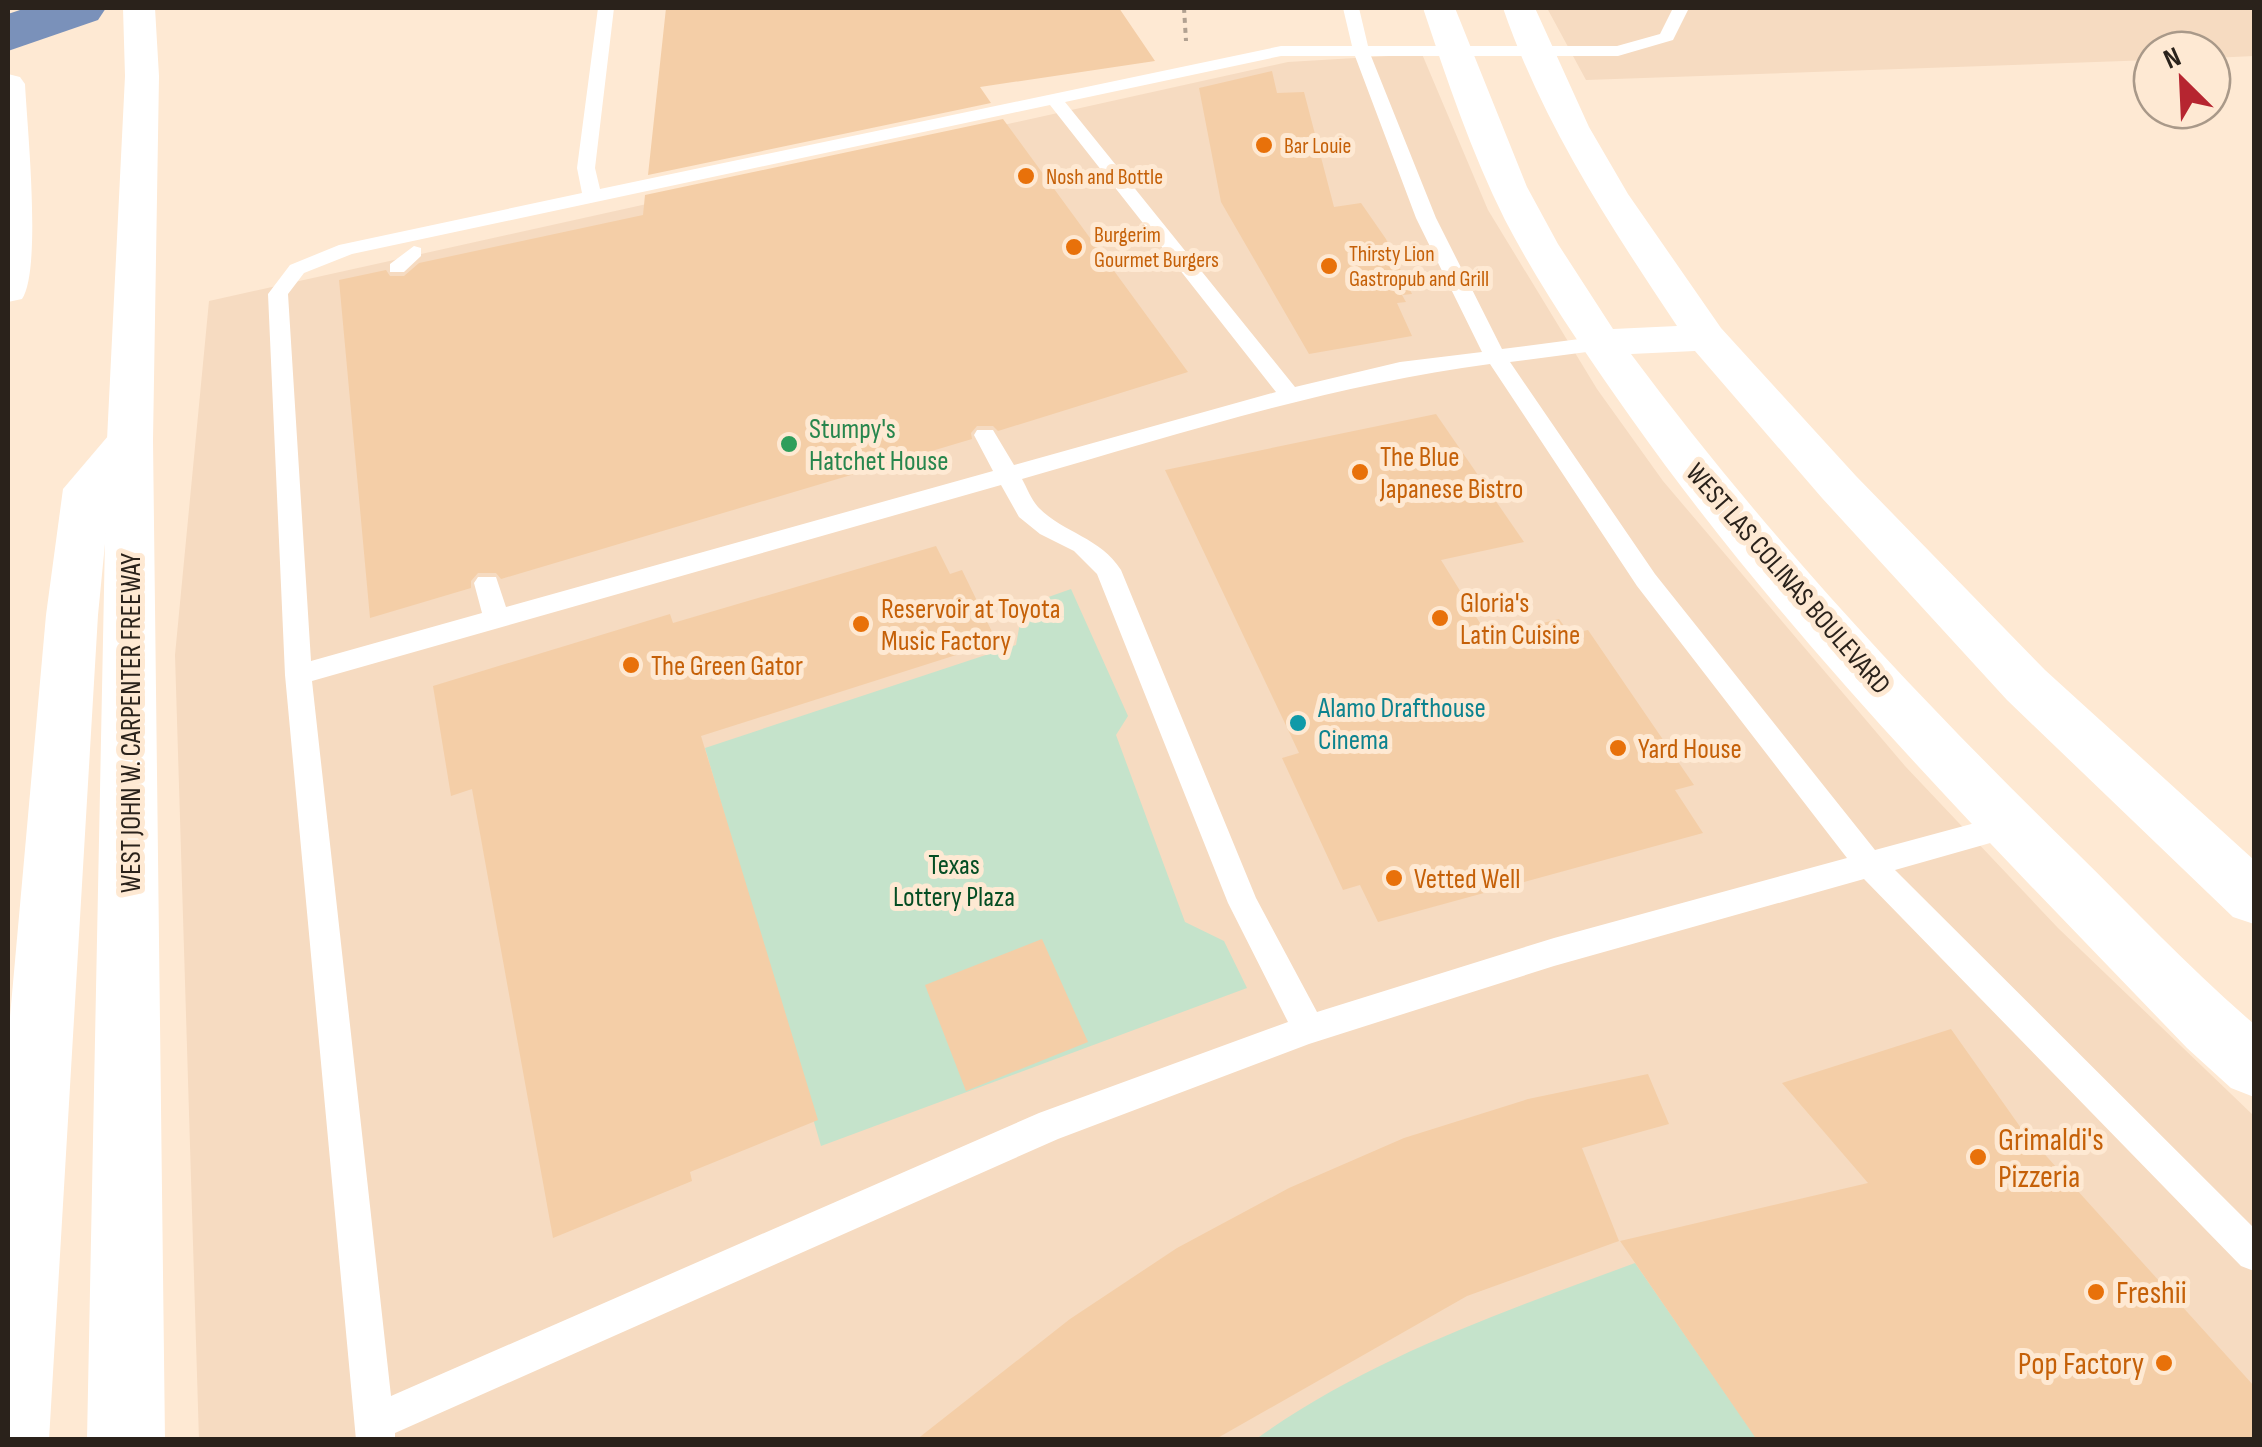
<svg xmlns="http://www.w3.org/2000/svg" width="2262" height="1447" font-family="'Sofia Sans Condensed',sans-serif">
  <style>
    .built { fill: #f6dbc1 }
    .green { fill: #c5e3cb }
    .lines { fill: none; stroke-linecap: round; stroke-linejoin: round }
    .river { fill: #7a91ba; fill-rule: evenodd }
    .building { fill: #f4cea7 }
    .path { stroke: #b1a191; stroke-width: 4; stroke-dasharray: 5 5; stroke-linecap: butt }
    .service { fill: #fff; fill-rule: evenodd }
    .secondary { fill: #fff; fill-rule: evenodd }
    .motorway { fill: #fff; fill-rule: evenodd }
    .food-dot { fill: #e8710a; stroke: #fee9d3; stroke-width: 4 }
    .leisure-dot { fill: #2e9e5b; stroke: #fee9d3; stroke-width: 4 }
    .culture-dot { fill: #0f9aa8; stroke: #fee9d3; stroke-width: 4 }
    .labels { text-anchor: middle; stroke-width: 10; stroke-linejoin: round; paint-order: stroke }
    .far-food-label { font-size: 22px; fill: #c56008; stroke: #fee9d3; text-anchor: start }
    .leisure-label { font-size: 28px; fill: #27864d; stroke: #fee9d3; text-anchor: start }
    .food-label { font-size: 28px; fill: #c56008; stroke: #fee9d3; text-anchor: start }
    .street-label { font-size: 28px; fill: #2a221b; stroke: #fee9d3 }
    .culture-label { font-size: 28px; fill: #0d838f; stroke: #fee9d3; text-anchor: start }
    .park-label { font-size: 28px; fill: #044d23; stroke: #fee9d3 }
    .near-food-label { font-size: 32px; fill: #c56008; stroke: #fee9d3; text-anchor: start }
  </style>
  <rect width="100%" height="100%" fill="#fee9d3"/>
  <g class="built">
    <polygon points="1547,8 2254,8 2254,56 2212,58 2212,50 2152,50 2152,60 1586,80"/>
    <polygon points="1422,54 1488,210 1597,389 1663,481 1905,766 2058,928 2254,1116 2254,1439 199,1440 175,655 209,301 1288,62"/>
  </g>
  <g class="green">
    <polygon points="1071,589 1128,716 1116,735 1185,922 1224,941 1247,988 821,1146 705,748 1016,645 1023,606"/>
    <path d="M 1635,1263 L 1757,1439 L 1256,1439 C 1371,1357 1503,1312 1635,1263 Z"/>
  </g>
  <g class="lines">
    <polygon class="river" points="26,8 106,8 98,20 8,51 8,14"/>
  </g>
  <g class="building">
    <polygon points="666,8 1119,8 1155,61 980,87 991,103 648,175"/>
    <polygon points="1272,71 1277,93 1304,92 1334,207 1361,203 1386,239 1412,294 1402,295 1406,302 1397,303 1412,336 1309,354 1221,202 1199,88"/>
    <polygon points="1003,119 1188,372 998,431 993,426 977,426 971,433 972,439 501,579 496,573 478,573 471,581 471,588 370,618 339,280 386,270 390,276 404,276 419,263 643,215 645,195"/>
    <polygon points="1436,414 1524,542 1441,560 1488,636 1559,619 1570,634 1588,630 1694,785 1675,790 1703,833 1378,922 1360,885 1343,890 1282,758 1299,753 1165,470"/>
    <polygon points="936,546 950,574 962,570 997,642 701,736 818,1120 690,1172 692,1181 553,1238 472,789 451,796 433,686 670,614 673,623"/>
    <polygon points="1042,939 1088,1042 966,1091 925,985"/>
    <polygon points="1951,1029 2021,1128 2254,1386 2254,1440 1757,1440 1620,1241 1868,1183 1782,1083"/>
    <polygon points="1648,1074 1669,1124 1582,1148 1619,1241 1467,1296 1214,1440 916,1440 1070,1319 1177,1248 1289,1188 1404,1138 1528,1099"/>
  </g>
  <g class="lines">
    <polyline class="path" points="1184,8 1186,41"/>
    <g class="service">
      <path d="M 598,8 L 614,8 L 595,168 L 600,189 L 1281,46 L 1352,46 L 1343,8 L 1359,8 L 1368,46 L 1617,46 L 1660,34 L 1673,8 L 1689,8 L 1673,40 L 1618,56 L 1371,56 L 1436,218 L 1502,349 L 1602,336 L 1613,343 L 1602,350 L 1510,362 L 1655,574 L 1875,850 L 2012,813 L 2022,816 L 2027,825 L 2022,834 L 1895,870 L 2254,1228 L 2254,1271 L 2241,1266 L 1864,879 L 1554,966 L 1309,1044 L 1058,1139 L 395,1433 L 395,1440 L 356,1440 L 285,675 L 268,294 L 290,265 L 339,245 L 582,193 L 577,168 ZM 1281,56 L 1355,56 L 1416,218 L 1482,352 L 1400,362 L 1295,387 L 1065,102 ZM 1050,105 L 1276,392 L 1014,465 L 993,430 L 977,430 L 974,435 L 993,471 L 506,607 L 496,577 L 478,577 L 474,583 L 482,613 L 311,661 L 288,294 L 304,273 L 352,254 ZM 1490,364 L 1637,586 L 1847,858 L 1554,938 L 1317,1012 L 1256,898 L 1121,570 C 1100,537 1063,533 1038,507 C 1031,499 1027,488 1022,479 C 1176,435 1330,385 1490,364 ZM 1001,485 L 1019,517 L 1040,534 L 1074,551 L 1097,574 L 1228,903 L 1288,1022 L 1039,1113 L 391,1396 L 312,681 Z"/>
      <polygon points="414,246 421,248 421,256 404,272 390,272 390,264"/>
    </g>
    <g class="secondary">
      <polygon points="123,8 155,8 159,76 153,440 165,1440 87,1440 107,440 125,76"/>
      <path d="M 1423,8 L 1455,8 L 1527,187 L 1558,244 L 1613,329 L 1677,326 C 1609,224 1543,124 1503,8 L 1535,8 L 1589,127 L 1628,194 L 1721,328 L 1856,476 L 2045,670 L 2254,860 L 2254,924 L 2233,917 L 2007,700 L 1822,498 L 1695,351 L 1631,354 C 1764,533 1915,695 2075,851 C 2134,909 2191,970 2254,1024 L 2254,1097 L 2231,1088 L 2187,1048 C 1993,846 1793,647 1631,418 C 1586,354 1541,289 1505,220 C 1471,152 1447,80 1423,8 Z"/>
    </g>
    <g class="motorway">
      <path d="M 8,74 L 20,77 L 25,84 C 27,125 42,270 22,299 L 8,302 Z"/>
      <polygon points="130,425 146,429 153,440 110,493 98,615 49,1440 8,1440 8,1039 46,615 63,489 114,429"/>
    </g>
  </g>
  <g class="food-dot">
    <circle cx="1264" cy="145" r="10"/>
    <circle cx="1026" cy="176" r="10"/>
    <circle cx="1074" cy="247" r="10"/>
    <circle cx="1329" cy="266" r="10"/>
    <circle cx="1360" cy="472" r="10"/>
    <circle cx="1440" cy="618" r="10"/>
    <circle cx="861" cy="624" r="10"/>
    <circle cx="631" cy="665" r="10"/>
    <circle cx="1618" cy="748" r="10"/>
    <circle cx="1394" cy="878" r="10"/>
    <circle cx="1978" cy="1157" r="10"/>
    <circle cx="2096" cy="1292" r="10"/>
    <circle cx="2164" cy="1363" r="10"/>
  </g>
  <circle class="leisure-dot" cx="789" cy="444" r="10"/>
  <circle class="culture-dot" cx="1298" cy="723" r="10"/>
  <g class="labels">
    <g class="far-food-label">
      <text x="1284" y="153">Bar Louie</text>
      <text x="1046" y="184">Nosh and Bottle</text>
      <text x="1094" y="242">Burgerim<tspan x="1094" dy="25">Gourmet Burgers</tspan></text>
      <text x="1349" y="261">Thirsty Lion<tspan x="1349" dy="25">Gastropub and Grill</tspan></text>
    </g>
    <g class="leisure-label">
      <text x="809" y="438">Stumpy's<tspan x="809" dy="32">Hatchet House</tspan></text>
    </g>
    <g class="food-label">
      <text x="1380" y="466">The Blue<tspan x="1380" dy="32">Japanese Bistro</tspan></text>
      <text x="1460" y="612">Gloria's<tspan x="1460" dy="32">Latin Cuisine</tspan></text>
      <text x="881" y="618">Reservoir at Toyota<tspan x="881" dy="32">Music Factory</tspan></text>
      <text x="651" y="675">The Green Gator</text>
      <text x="1638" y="758">Yard House</text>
      <text x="1414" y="888">Vetted Well</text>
    </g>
    <g class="street-label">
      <text transform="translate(1789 578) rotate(49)" y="10">WEST LAS COLINAS BOULEVARD</text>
      <text transform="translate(130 723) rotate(-90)" y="10">WEST JOHN W. CARPENTER FREEWAY</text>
    </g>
    <g class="culture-label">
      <text x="1318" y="717">Alamo Drafthouse<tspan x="1318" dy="32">Cinema</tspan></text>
    </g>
    <g class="park-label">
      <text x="954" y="874">Texas<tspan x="954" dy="32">Lottery Plaza</tspan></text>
    </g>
    <g class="near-food-label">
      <text x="1998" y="1150">Grimaldi's<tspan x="1998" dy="37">Pizzeria</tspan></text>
      <text x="2116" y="1303">Freshii</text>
      <text x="2144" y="1374" text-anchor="end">Pop Factory</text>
    </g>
  </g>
  <rect width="2262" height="1447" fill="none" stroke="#2a221b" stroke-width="20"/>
  <g transform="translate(2182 80) rotate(336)"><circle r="48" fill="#fee9d3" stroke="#a99989" stroke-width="2.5"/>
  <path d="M0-8L18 38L0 25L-18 38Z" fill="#b62530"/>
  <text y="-15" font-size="28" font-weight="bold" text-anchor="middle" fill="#2a221b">N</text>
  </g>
</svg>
